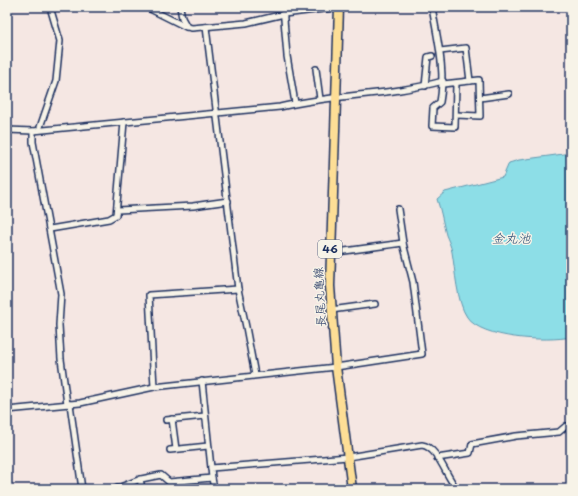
<svg xmlns="http://www.w3.org/2000/svg" width="578" height="496" font-family="'Playpen Sans','Klee One',sans-serif">
  <style>
    .water { fill: #8ddee7; stroke: #5f98b0 }
    .lines { fill: none; stroke-linecap: round; stroke-linejoin: round }
    .street-casing { stroke: #1b2f5e; stroke-width: 8 }
    .primary-casing { stroke: #1b2f5e; stroke-width: 11 }
    .street { stroke: #f7f3e8; stroke-width: 5 }
    .primary { stroke: #fdde96; stroke-width: 8 }
    .labels { text-anchor: middle; stroke-width: 3; stroke-linejoin: round; paint-order: stroke }
    .shield { fill: #f7f3e8; stroke: #5d6a87; stroke-width: 1 }
    .shield-label { font-size: 11px; font-weight: bold; fill: #1b2f5e }
    .street-label { font-size: 12px; fill: #1b2f5e; stroke: #f7f3e8 }
    .water-label { font-size: 13px; font-style: italic; fill: #325279; stroke: #f7f3e8 }
  </style>
  <rect width="100%" height="100%" fill="#f5e7e3"/>
  <filter id="ink" filterUnits="userSpaceOnUse"><feTurbulence type="fractalNoise" baseFrequency=".025" numOctaves="2"/><feDisplacementMap in="SourceGraphic" scale="8" xChannelSelector="R" yChannelSelector="G"/><feConvolveMatrix kernelMatrix="1 2 1 2 8 2 1 2 1" color-interpolation-filters="sRGB"/></filter>
  <g filter="url(#ink)">
    <path class="water" d="M 571,153 L 571,337 C 547,342 481,339 467,317 C 457,303 455,269 452,252 C 451,246 448,240 446,235 C 443,223 441,211 437,199 L 445,192 L 503,177 L 509,163 L 519,160 Z"/>
    <g class="lines">
      <defs>
        <g id="street">
          <polyline points="146,7 186,27"/>
          <polyline points="180,7 182,18 187,27 192,28 246,23 284,14 339,7"/>
          <polyline points="283,7 287,56 295,103"/>
          <path d="M 432,7 C 437,38 446,70 440,102 L 433,108 L 432,126 L 455,127 L 456,83"/>
          <polyline points="206,27 238,289 246,327 255,375"/>
          <polyline points="440,51 466,48 470,81"/>
          <polyline points="316,69 320,99"/>
          <polyline points="443,84 479,80 480,116 456,115"/>
          <polyline points="425,86 428,57 432,56"/>
          <polyline points="480,98 509,94"/>
          <path d="M 7,130 L 33,131 L 280,107 C 333,94 389,96 443,81"/>
          <polyline points="39,130 56,81 60,41 50,7"/>
          <polyline points="33,131 33,142 61,294 59,325 61,359 67,404"/>
          <polyline points="118,210 193,206 228,201"/>
          <polyline points="50,229 109,219 116,215 124,122"/>
          <polyline points="330,253 403,243"/>
          <polyline points="331,310 375,304"/>
          <polyline points="202,381 211,468"/>
          <polyline points="154,387 149,295 238,289"/>
          <polyline points="70,404 82,489"/>
          <polyline points="7,410 80,403 154,387 336,367 422,354 413,282 403,243 398,209"/>
          <polyline points="172,419 176,449"/>
          <polyline points="166,420 205,416"/>
          <polyline points="170,450 208,446"/>
          <polyline points="437,458 470,453 472,444 516,436 559,432 566,426 571,426"/>
          <polyline points="212,478 214,489"/>
          <polyline points="140,479 142,489"/>
          <path d="M 115,489 L 141,479 L 161,475 L 169,482 L 212,478 L 211,468 L 348,457 L 422,445 C 438,447 446,477 457,489"/>
        </g>
        <polyline id="primary" points="339,7 330,286 336,367 352,489"/>
      </defs>
      <use href="#street" class="street-casing"/>
      <use href="#primary" class="primary-casing"/>
      <use href="#street" class="street"/>
      <use href="#primary" class="primary"/>
    </g>
  </g>
  <g class="labels">
    <rect class="shield" x="318" y="240" width="24" height="18" rx="3"/>
    <g class="shield-label">
      <text x="330" y="253">46</text>
    </g>
    <g class="street-label">
      <text transform="translate(320 297) rotate(-93)" y="4">長尾丸亀線</text>
    </g>
    <g class="water-label">
      <text x="511" y="243">金丸池</text>
    </g>
  </g>
  <rect width="578" height="496" fill="none" stroke="#f7f3e8" stroke-width="24"/>
  <rect x="12" y="12" width="554" height="472" fill="none" stroke="#1b2f5e" stroke-width="1.5" filter="url(#ink)"/>
</svg>
